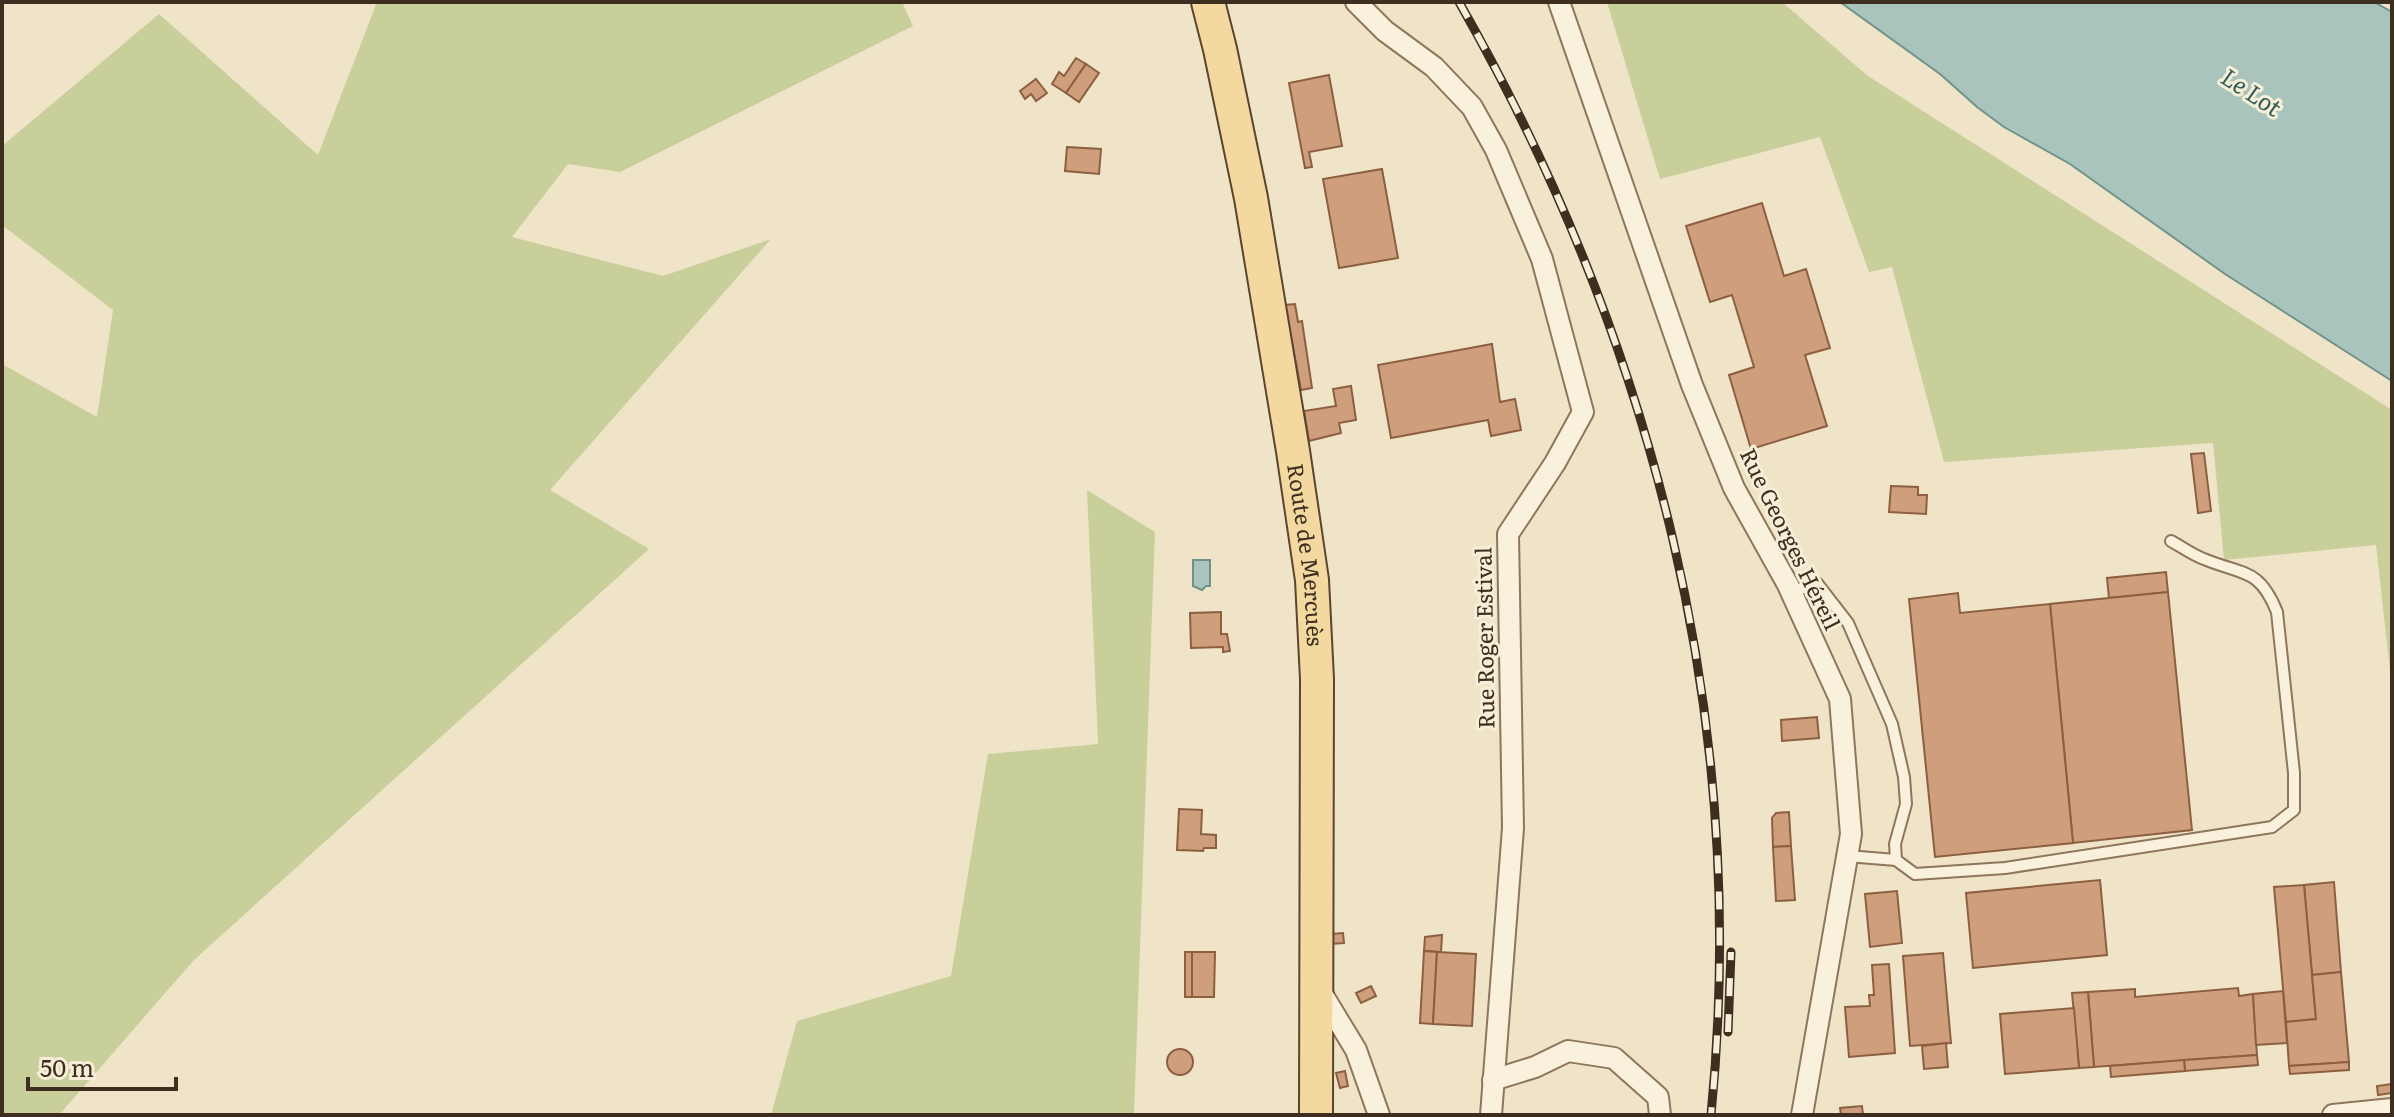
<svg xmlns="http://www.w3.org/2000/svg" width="2394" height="1117" font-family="Literata,serif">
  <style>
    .green { fill: #c9cf9b }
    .water { fill: #a9c4bc; stroke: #6f938a; stroke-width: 2 }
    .building { fill: #cf9f7d; stroke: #8d5f41; stroke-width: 2 }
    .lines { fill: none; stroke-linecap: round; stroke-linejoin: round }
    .lane-casing { stroke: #8d765c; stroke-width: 14 }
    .street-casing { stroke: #8d765c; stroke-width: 24 }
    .primary-casing { stroke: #5b4430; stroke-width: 36 }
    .lane { stroke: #faf1dc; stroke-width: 10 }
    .street { stroke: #faf1dc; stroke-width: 20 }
    .primary { stroke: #f3d9a0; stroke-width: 32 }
    .rail-casing { stroke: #3d2e20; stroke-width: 9 }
    .rail { stroke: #f7eed8; stroke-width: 6; stroke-dasharray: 18; stroke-linecap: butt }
    .labels { text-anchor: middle; stroke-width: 6; stroke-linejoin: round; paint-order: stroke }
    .street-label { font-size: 22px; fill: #3d2e20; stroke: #f7eed8 }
    .water-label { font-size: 24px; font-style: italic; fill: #2f5d5a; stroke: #f7eed8 }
  </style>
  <rect width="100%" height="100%" fill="#f0e4c8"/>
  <g class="green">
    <polygon points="377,2 902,2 913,26 620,172 568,164 512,237 663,276 771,239 550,490 649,549 194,960 59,1115 2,1115 2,364 97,417 113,310 2,225 2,146 159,14 318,155"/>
    <polygon points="1607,2 1782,2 1868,76 2392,410 2392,689 2376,545 2224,560 2213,443 1944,462 1892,267 1869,272 1820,137 1660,179"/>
    <polygon points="1087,490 1155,532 1134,1115 771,1115 797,1021 951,976 988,754 1098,744"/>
  </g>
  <g class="water">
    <polygon points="1840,2 2374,2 2392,12 2392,381 2225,274 2070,164 2004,127 1977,107 1940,74"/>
    <polygon points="1193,560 1210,560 1210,586 1206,586 1202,590 1193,586"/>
  </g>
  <g class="building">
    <polygon points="1076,58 1086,64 1066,93 1052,84 1059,72 1064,76"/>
    <polygon points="1086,64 1099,73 1079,102 1066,93"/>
    <polygon points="1329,75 1342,146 1309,152 1312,167 1305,168 1289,83"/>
    <polygon points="1036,79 1047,93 1036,101 1031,94 1025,99 1020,91"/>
    <polygon points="1067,147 1101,149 1099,174 1065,171"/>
    <polygon points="1382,169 1398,258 1339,268 1323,179"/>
    <polygon points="1762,203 1784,276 1806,269 1830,348 1805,355 1827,426 1751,449 1729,375 1754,367 1732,295 1710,302 1686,226"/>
    <polygon points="1295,304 1298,322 1302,321 1312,388 1301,390 1285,305"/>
    <polygon points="1492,344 1500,402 1515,399 1521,430 1491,436 1488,420 1391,438 1378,365"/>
    <polygon points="1351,386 1356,420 1339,423 1341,433 1309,441 1304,411 1336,406 1333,389"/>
    <polygon points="2204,453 2211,511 2198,513 2191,454"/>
    <polygon points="1891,486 1918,487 1918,495 1927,495 1926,514 1889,512"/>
    <polygon points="2166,572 2168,592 2109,598 2107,578"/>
    <polygon points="2168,592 2192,830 2073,843 2050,604"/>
    <polygon points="1958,593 1960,613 2050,604 2073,843 1935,857 1909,599"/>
    <polygon points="1221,612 1221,634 1227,634 1230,651 1223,652 1223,647 1191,648 1190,613"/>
    <polygon points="1817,717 1819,738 1782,741 1781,720"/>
    <polygon points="1179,809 1202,810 1201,834 1216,835 1216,848 1204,848 1203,851 1177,850"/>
    <polygon points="1789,812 1791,846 1773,847 1772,818 1776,813"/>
    <polygon points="1791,846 1795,900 1776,901 1773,847"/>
    <polygon points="2100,880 2107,955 1973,968 1966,893"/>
    <polygon points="2334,882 2341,972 2312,975 2304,885"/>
    <polygon points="2304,885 2316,1019 2286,1022 2274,887"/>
    <polygon points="1897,891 1902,943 1870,947 1865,894"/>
    <polygon points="1343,933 1344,943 1331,944 1331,934"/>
    <polygon points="1442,935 1441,952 1424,951 1425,937"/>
    <polygon points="1424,951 1437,952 1433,1024 1420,1023"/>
    <rect x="1185" y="952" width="7" height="45"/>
    <polygon points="1192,952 1215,952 1214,997 1192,997"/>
    <polygon points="1437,952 1476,954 1472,1026 1433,1024"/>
    <polygon points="1943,953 1951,1043 1910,1046 1903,956"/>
    <polygon points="1889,964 1895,1053 1849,1057 1845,1007 1870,1006 1869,995 1874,995 1872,965"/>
    <polygon points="2341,972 2349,1062 2289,1066 2286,1022 2316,1019 2312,975"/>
    <polygon points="1371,986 1376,996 1361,1003 1356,993"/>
    <polygon points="2238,988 2239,996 2253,994 2257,1055 2094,1067 2088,992 2135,989 2135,997"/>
    <polygon points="2283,991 2287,1043 2256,1045 2253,994"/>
    <polygon points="2088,992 2094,1067 2079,1068 2072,993"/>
    <polygon points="2074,1008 2079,1068 2005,1074 2000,1014"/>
    <polygon points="1946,1043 1948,1067 1924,1069 1922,1046"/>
    <circle cx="1180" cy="1062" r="13"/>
    <polygon points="2257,1055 2258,1065 2185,1071 2184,1060"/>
    <polygon points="2184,1060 2185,1071 2111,1077 2110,1066"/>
    <polygon points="2349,1062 2349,1070 2290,1074 2289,1066"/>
    <polygon points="1345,1071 1348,1086 1340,1088 1336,1073"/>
    <polygon points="2392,1084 2392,1093 2378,1095 2377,1086"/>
    <polygon points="1862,1106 1863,1115 1841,1115 1840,1108"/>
  </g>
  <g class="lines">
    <defs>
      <g id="lane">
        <path d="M 1792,592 L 1817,583 L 1848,623 L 1892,724 L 1904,777 L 1906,804 L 1895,844 L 1896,860 L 1915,874 L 2005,868 L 2272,827 L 2294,810 L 2294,773 L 2277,612 C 2259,567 2242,575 2204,559 C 2193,555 2182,547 2171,541"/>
        <polyline points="1847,856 1896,860"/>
      </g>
      <g id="street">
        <polyline points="1356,2 1385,31 1434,67 1472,107 1496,150 1542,259 1583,412 1555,463 1508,534 1513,828 1491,1115"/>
        <polyline points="1559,2 1692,385 1734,488 1788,585 1840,699 1851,834 1802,1115"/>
        <polyline points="1319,989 1356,1050 1379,1115"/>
        <polyline points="1493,1080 1535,1067 1568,1051 1614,1058 1658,1097 1660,1115"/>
        <polyline points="2333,1115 2392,1109"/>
      </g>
      <g id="primary">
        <path id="s1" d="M 1208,2 L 1220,49 L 1251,198 L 1293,451 L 1312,580 L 1317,679 L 1316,1115"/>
      </g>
    </defs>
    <use href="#lane" class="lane-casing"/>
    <use href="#street" class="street-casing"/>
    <use href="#primary" class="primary-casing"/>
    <use href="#lane" class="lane"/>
    <use href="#street" class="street"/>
    <use href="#primary" class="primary"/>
    <defs>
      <g id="rail">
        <path d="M 1459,2 C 1654,344 1750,721 1711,1115"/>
        <polyline points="1728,1032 1731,952"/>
      </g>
    </defs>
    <use href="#rail" class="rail-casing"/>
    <use href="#rail" class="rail"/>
  </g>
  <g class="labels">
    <g class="street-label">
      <text transform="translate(1790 539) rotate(64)" y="8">Rue Georges Héreil</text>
      <text dy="8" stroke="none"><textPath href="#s1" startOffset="562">Route de Mercuès</textPath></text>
      <text transform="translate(1485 638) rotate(-91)" y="8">Rue Roger Estival</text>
    </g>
    <g class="water-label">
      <text transform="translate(2251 93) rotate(33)" y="8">Le Lot</text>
    </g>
  </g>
  <rect width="2394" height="1117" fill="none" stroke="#3d2e20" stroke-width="8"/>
  <path d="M28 1077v12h148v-12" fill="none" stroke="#3d2e20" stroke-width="4"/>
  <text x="40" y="1077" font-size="24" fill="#3d2e20" stroke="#f7eed8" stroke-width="6" paint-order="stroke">50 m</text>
</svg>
